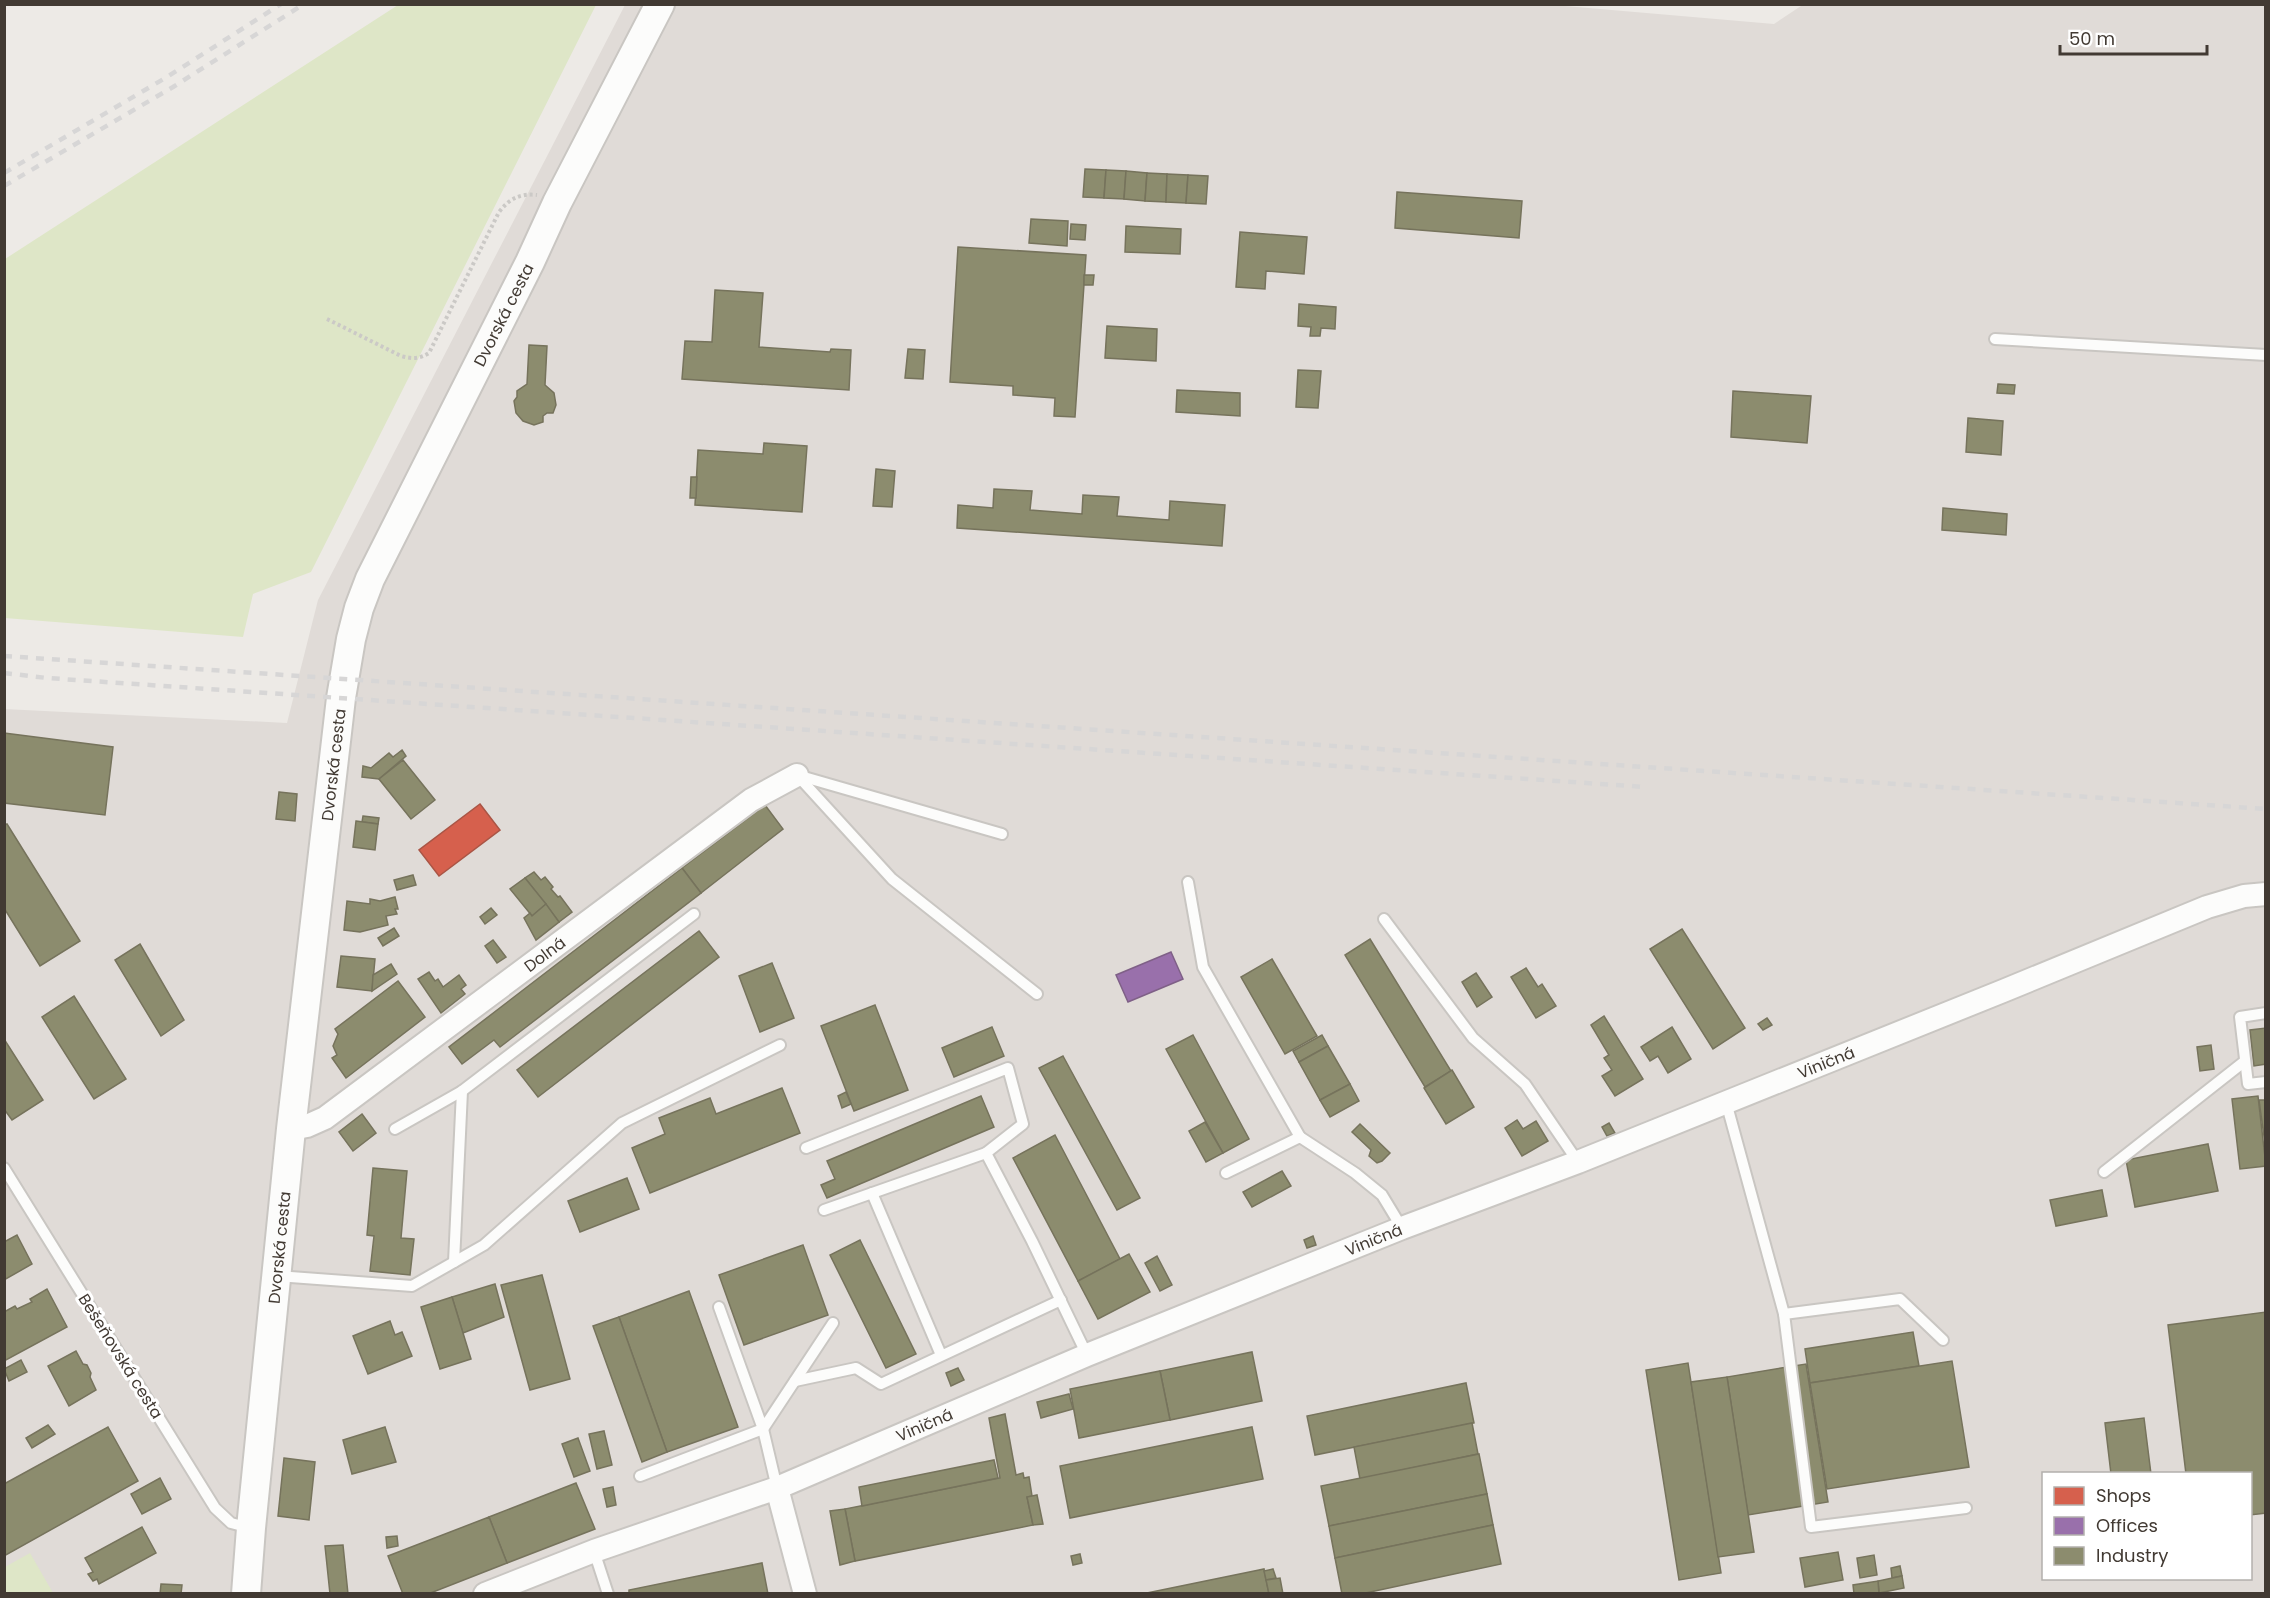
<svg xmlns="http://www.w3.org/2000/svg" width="2270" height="1598" font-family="Poppins,sans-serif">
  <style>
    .industrial { fill: #e0dbd7; fill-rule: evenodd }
    .green { fill: #dee6c7 }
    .shops { fill: #d6604d; stroke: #aa5545; stroke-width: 1.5 }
    .offices { fill: #9970ab; stroke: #7f6087; stroke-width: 1.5 }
    .industry { fill: #8c8c6e; stroke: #76735c; stroke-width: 1.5 }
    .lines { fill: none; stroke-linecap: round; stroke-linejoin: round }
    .service-casing { stroke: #c9c6c2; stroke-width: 14 }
    .minor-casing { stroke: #c9c6c2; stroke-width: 26 }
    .tertiary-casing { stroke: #c9c6c2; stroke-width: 32 }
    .path { stroke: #cbc9c6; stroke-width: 4; stroke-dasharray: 3 3; stroke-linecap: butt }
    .service { stroke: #fcfcfb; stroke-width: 10 }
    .minor { stroke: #fcfcfb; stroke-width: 22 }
    .tertiary { stroke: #fcfcfb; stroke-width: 28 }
    .rail { stroke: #d7d6d6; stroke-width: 4.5; stroke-dasharray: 8 8; stroke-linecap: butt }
    .labels { text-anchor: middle; stroke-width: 6; stroke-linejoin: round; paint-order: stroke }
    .street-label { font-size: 16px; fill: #423a33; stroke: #fff }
  </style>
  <rect width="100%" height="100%" fill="#edeae6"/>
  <path class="industrial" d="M 1542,4 L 1774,24 L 1804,4 L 2265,5 L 2265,1593 L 5,1593 L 4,709 L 287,723 L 318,600 L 625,5 ZM 2044,1474 L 2250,1474 L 2250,1578 L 2044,1578 Z"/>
  <g class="green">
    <polygon points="398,5 596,5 311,572 253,594 243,637 5,618 5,259"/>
    <polygon points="30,1553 53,1593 5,1593 5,1567"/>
  </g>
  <polygon class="shops" points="480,804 500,830 439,876 419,850"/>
  <polygon class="offices" points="1171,952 1183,979 1128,1002 1116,975"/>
  <g class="industry">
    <polygon points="1085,169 1106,170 1104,198 1083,197"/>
    <polygon points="1106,170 1126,171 1124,199 1104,198"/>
    <polygon points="1126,171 1147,173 1145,201 1124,199"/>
    <polygon points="1147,173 1167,174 1166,202 1145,201"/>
    <polygon points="1167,174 1188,175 1186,203 1166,202"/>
    <polygon points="1188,175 1208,176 1206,204 1186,203"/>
    <polygon points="1397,192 1522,201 1519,238 1395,228"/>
    <polygon points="1031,219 1068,221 1067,246 1029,243"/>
    <polygon points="1071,224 1086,225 1085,240 1070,239"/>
    <polygon points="1126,226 1181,229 1180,254 1125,252"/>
    <polygon points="1240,232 1307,237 1304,274 1266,271 1265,289 1236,287"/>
    <polygon points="958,247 1086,255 1075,417 1054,416 1055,398 1013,395 1013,386 950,382"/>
    <polygon points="1084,275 1094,275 1093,285 1084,285"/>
    <polygon points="715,290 763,293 759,347 830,352 831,349 851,350 849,390 682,379 685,341 712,342"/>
    <polygon points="1299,304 1336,307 1335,329 1321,328 1320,336 1310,336 1311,327 1298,326"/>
    <polygon points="1107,326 1157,329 1156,361 1105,358"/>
    <polygon points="529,345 547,346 545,385 554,393 556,405 553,413 547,413 543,416 543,422 534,425 523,421 516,413 514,401 517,397 517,391 527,384"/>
    <polygon points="908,349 925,350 923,379 905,378"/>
    <polygon points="1298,370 1321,371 1318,408 1296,407"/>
    <polygon points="1998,384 2015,385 2014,394 1997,393"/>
    <polygon points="1177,390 1240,393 1240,416 1176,412"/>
    <polygon points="1733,391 1811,396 1807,443 1731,437"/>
    <polygon points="1968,418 2003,421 2001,455 1966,452"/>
    <polygon points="764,443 807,446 802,512 695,505 698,450 763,454"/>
    <polygon points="876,469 895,471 892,507 873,506"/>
    <polygon points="691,477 697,477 696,498 690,498"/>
    <polygon points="994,489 1032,491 1030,510 1082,514 1083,495 1119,497 1117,516 1169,520 1170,501 1225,505 1222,546 957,528 958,505 993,508"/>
    <polygon points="1943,508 2007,514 2006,535 1942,530"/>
    <polygon points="4,733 113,747 105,815 4,803"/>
    <polygon points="402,750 406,756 379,779 362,777 363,766 371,768 389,753 393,757"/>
    <polygon points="403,760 435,800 411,819 379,779"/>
    <polygon points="279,792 297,794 295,821 276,819"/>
    <polygon points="765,805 783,829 701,893 682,868"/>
    <polygon points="363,816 379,818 378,824 362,822"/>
    <polygon points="356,821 378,824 375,850 353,847"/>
    <polygon points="7,824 80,941 40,966 4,908 4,825"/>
    <polygon points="682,868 701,893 500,1047 494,1040 462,1064 449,1047"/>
    <polygon points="534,872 541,880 545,877 553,887 551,889 558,897 560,896 572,912 559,922 525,878"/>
    <polygon points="413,875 416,885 397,890 394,880"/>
    <polygon points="525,878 546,904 532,916 510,889"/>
    <polygon points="395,897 398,909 395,909 397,914 386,916 388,925 360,932 344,930 347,901 370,904 370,899 380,901"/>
    <polygon points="546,904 559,922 536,940 524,918 530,913 532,916"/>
    <polygon points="491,908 497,915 485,924 480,917"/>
    <polygon points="394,928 399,936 383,946 378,938"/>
    <polygon points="1682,929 1745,1028 1713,1049 1650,949"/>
    <polygon points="699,931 719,957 538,1097 517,1070"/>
    <polygon points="1370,939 1451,1071 1425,1087 1345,955"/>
    <polygon points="493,940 506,957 497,963 485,946"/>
    <polygon points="140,944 184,1020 161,1036 115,960"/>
    <polygon points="341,956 375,959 372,991 337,987"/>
    <polygon points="1272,959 1317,1036 1285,1054 1241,977"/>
    <polygon points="772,963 794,1018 760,1032 739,976"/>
    <polygon points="391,964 397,974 372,991 373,975"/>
    <polygon points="1526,968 1538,987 1542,984 1556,1006 1536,1018 1511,977"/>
    <polygon points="429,972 435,981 438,979 443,987 459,975 466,985 461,989 465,994 441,1013 418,979"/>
    <polygon points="1476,973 1492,997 1477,1007 1462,982"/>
    <polygon points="398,981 425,1017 346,1078 332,1058 337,1055 333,1046 338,1034 335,1029"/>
    <polygon points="74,996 126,1079 94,1099 42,1017"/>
    <polygon points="875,1005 908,1090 854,1111 821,1026"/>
    <polygon points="1604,1016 1643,1079 1615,1096 1602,1076 1612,1070 1604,1058 1609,1055 1591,1025"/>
    <polygon points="1767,1018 1772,1025 1763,1030 1758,1024"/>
    <polygon points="992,1027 1004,1056 954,1077 942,1048"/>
    <polygon points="1672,1027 1691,1059 1668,1073 1658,1056 1650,1061 1641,1047"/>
    <polygon points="2266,1028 2266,1064 2254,1066 2250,1030"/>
    <polygon points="1193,1035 1249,1139 1223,1153 1166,1049"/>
    <polygon points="1322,1035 1328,1046 1299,1062 1293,1051"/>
    <polygon points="4,1039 43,1100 12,1120 4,1109"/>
    <polygon points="2211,1045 2214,1069 2200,1071 2197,1047"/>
    <polygon points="1328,1046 1350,1084 1320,1100 1299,1062"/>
    <polygon points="1063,1056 1140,1198 1117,1210 1039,1068"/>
    <polygon points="1452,1070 1474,1107 1446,1124 1424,1088"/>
    <polygon points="1350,1084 1359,1101 1330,1117 1320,1100"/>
    <polygon points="782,1088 800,1133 650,1193 632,1148 665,1134 659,1118 710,1098 716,1114"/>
    <polygon points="846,1092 851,1104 842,1108 838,1096"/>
    <polygon points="981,1096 994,1127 827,1198 821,1185 835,1179 827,1161"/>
    <polygon points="2258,1096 2266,1166 2240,1169 2232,1099"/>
    <polygon points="2259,1100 2266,1100 2266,1151"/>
    <polygon points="362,1114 376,1133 353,1151 339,1132"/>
    <polygon points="1517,1120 1523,1129 1536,1121 1548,1141 1522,1156 1505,1128"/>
    <polygon points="1205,1122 1223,1153 1206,1162 1189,1131"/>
    <polygon points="1609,1123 1615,1133 1607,1136 1602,1127"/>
    <polygon points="1360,1124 1390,1153 1382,1161 1377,1163 1369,1156 1371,1150 1352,1132"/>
    <polygon points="1055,1135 1120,1259 1078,1281 1013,1158"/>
    <polygon points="2208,1144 2218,1191 2135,1207 2126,1160"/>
    <polygon points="373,1168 407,1171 401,1238 414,1239 410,1275 370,1271 374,1236 367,1235"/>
    <polygon points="1282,1171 1291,1186 1252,1207 1243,1192"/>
    <polygon points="627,1178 639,1209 580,1232 568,1201"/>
    <polygon points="2102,1190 2107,1216 2056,1226 2050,1200"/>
    <polygon points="17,1235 32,1264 4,1280 4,1242"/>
    <polygon points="1313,1236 1316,1245 1307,1248 1304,1240"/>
    <polygon points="860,1240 916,1354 886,1368 830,1255"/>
    <polygon points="803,1245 828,1315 744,1345 719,1275"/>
    <polygon points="1129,1254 1150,1292 1098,1319 1078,1281"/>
    <polygon points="1157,1256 1172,1285 1160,1291 1145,1263"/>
    <polygon points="542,1275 570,1379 530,1390 501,1285"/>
    <polygon points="495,1284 504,1317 463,1333 452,1297"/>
    <polygon points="47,1289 67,1327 4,1361 4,1312 15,1306 17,1309 32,1302 30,1299"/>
    <polygon points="689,1291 738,1427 667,1452 619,1317"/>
    <polygon points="452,1297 471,1359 440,1369 421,1307"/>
    <polygon points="2266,1312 2266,1513 2250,1515 2250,1474 2186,1474 2168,1325"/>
    <polygon points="619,1317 667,1452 642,1462 593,1326"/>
    <polygon points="390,1321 395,1335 402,1332 412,1356 368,1374 353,1336"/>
    <polygon points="1913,1332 1919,1366 1810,1383 1805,1349"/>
    <polygon points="76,1351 83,1364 87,1365 91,1373 90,1377 96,1390 69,1406 48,1366"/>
    <polygon points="1252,1352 1262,1401 1170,1420 1160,1371"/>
    <polygon points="21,1360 27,1372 9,1381 4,1369"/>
    <polygon points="1952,1361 1969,1467 1827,1489 1810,1383"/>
    <polygon points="1688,1363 1721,1573 1679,1580 1646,1370"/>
    <polygon points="1806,1364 1828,1502 1748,1515 1727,1377"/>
    <polygon points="958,1368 964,1380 951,1386 946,1373"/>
    <polygon points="1160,1371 1170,1420 1079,1438 1070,1389"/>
    <polygon points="1727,1377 1754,1552 1718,1557 1691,1382"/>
    <polygon points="1466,1383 1474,1423 1315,1455 1307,1416"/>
    <polygon points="1069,1394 1073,1409 1041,1418 1037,1402"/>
    <polygon points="1005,1414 1016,1475 1023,1473 1024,1478 1029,1477 1032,1496 1027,1497 1033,1525 855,1561 845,1509 1000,1478 989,1418"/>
    <polygon points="2144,1418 2151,1474 2111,1474 2105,1423"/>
    <polygon points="1472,1423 1478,1454 1360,1479 1354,1447"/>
    <polygon points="48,1425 55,1434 32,1448 26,1438"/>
    <polygon points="108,1427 138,1481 4,1556 4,1484"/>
    <polygon points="385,1427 396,1462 352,1474 343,1440"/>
    <polygon points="1252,1427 1263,1479 1070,1518 1060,1466"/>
    <polygon points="604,1431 612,1465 597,1469 589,1434"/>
    <polygon points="578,1438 590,1471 574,1477 562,1444"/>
    <polygon points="1479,1454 1487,1494 1329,1526 1321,1486"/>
    <polygon points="284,1458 315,1462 309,1520 278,1516"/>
    <polygon points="994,1460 998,1478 862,1506 859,1487"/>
    <polygon points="160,1478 171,1499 142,1514 131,1494"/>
    <polygon points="576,1483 595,1529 507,1563 489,1517"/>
    <polygon points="613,1487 616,1505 607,1507 603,1489"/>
    <polygon points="1487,1494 1493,1525 1335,1558 1329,1526"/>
    <polygon points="1037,1495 1043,1524 1033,1525 1027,1497"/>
    <polygon points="845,1509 855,1561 840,1565 830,1511"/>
    <polygon points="489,1517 507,1563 428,1594 403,1594 388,1556"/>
    <polygon points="1493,1525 1501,1564 1361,1594 1342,1594 1335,1558"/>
    <polygon points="142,1527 156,1553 99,1584 97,1579 93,1581 88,1574 93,1572 85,1558"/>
    <polygon points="397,1536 398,1546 387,1548 386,1537"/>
    <polygon points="343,1545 348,1594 330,1594 325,1546"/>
    <polygon points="1838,1552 1843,1580 1805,1587 1800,1558"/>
    <polygon points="1080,1554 1082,1563 1073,1565 1071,1556"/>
    <polygon points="1874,1555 1877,1575 1860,1578 1857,1558"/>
    <polygon points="762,1563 768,1594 629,1594 629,1590"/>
    <polygon points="1900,1566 1902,1576 1892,1578 1891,1568"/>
    <polygon points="1264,1569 1269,1594 1142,1594 1259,1570"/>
    <polygon points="1273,1569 1276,1578 1266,1580 1264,1571"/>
    <polygon points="1902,1576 1904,1588 1879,1593 1878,1581"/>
    <polygon points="1280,1578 1283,1594 1269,1594 1266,1580"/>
    <polygon points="1878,1581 1879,1594 1854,1594 1853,1585"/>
    <polygon points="161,1584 182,1585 181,1594 160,1594"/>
  </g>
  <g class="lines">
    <defs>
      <g id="service">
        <polyline points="1995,339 2266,355"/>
        <polyline points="797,775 892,879 1037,994"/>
        <polyline points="797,775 1002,834"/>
        <polyline points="1188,882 1203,967 1300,1137"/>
        <polyline points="1384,919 1473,1038 1525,1084 1578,1162"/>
        <polyline points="2266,1013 2240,1017 2248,1084 2266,1082"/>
        <polyline points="1726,1102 1784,1314 1811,1527 1966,1508"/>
        <polyline points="395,1129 462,1091 694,914"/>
        <polyline points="806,1148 1008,1068 1023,1124 986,1153 1032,1241 1087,1355"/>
        <polyline points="4,1168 215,1508 231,1523 250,1528"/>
        <polyline points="2104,1172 2245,1061"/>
        <polyline points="1226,1173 1300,1137 1355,1173 1382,1195 1402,1228"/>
        <polyline points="872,1193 941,1355"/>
        <polyline points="824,1210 986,1153"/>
        <polyline points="454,1262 462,1091"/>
        <polyline points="277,1276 412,1286 484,1245 622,1123 780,1045"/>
        <polyline points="719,1307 763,1429 833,1323"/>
        <polyline points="1784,1314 1900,1299 1943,1340"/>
        <polyline points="795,1381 856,1368 881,1384 1061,1300"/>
        <polyline points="640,1476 763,1429 777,1488"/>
        <polyline points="594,1551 608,1594"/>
      </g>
      <g id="minor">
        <path id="s1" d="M 291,1129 L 307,1126 L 325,1118 L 751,800 L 797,775"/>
        <polyline points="777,1488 805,1594"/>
        <path id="s2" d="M 485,1594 L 594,1551 L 777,1488 L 1087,1355 L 1402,1228 L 1578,1162 L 2003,991 L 2207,907 L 2244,896 L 2266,894"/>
      </g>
      <g id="tertiary">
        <path id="s3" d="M 246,1594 L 251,1528 L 291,1129 L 341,698 L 351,639 L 359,608 L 370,579 L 530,262 L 557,203 L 660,4"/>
      </g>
    </defs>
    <use href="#service" class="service-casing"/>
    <use href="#minor" class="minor-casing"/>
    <use href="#tertiary" class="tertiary-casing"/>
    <path class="path" d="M 327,319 L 401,356 C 412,359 420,359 429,353 L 499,212 C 509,199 520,193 537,195"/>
    <use href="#service" class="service"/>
    <use href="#minor" class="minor"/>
    <use href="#tertiary" class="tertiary"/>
    <g class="rail">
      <polyline points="4,173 167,77 281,4"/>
      <polyline points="4,186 173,87 304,4"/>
      <polyline points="4,656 2266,809"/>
      <polyline points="4,673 47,678 1645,787"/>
    </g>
  </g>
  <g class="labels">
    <g class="street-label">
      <text dy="6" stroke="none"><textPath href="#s3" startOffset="1320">Dvorská cesta</textPath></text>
      <text dy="6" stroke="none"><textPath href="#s3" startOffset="834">Dvorská cesta</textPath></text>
      <text dy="6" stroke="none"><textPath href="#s1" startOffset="310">Dolná</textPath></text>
      <text dy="6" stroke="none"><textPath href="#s2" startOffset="1443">Viničná</textPath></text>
      <text dy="6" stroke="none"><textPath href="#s2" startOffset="957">Viničná</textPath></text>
      <text dy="6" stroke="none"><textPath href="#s3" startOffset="348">Dvorská cesta</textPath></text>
      <text transform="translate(121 1356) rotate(58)" y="6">Bešeňovská cesta</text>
      <text dy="6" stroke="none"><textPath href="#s2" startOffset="471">Viničná</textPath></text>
    </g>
  </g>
  <rect width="2270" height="1598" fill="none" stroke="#423a33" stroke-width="12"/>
  <rect x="2042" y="1472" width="210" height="108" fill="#ffffff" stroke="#b3b0ad" stroke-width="1.5"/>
  <rect x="2054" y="1487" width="30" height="18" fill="#d6604d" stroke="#b3b0ad" stroke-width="1.5"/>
  <text x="2096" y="1502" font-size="18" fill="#423a33">Shops</text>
  <rect x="2054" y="1517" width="30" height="18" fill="#9970ab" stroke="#b3b0ad" stroke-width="1.5"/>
  <text x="2096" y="1532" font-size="18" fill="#423a33">Offices</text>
  <rect x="2054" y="1547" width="30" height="18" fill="#8c8c6e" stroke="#b3b0ad" stroke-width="1.5"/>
  <text x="2096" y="1562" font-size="18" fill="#423a33">Industry</text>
  <path d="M2060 45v9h147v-9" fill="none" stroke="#423a33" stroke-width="3"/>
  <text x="2069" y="45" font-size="18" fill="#423a33" stroke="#ffffff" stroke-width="4.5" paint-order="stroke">50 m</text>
</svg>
